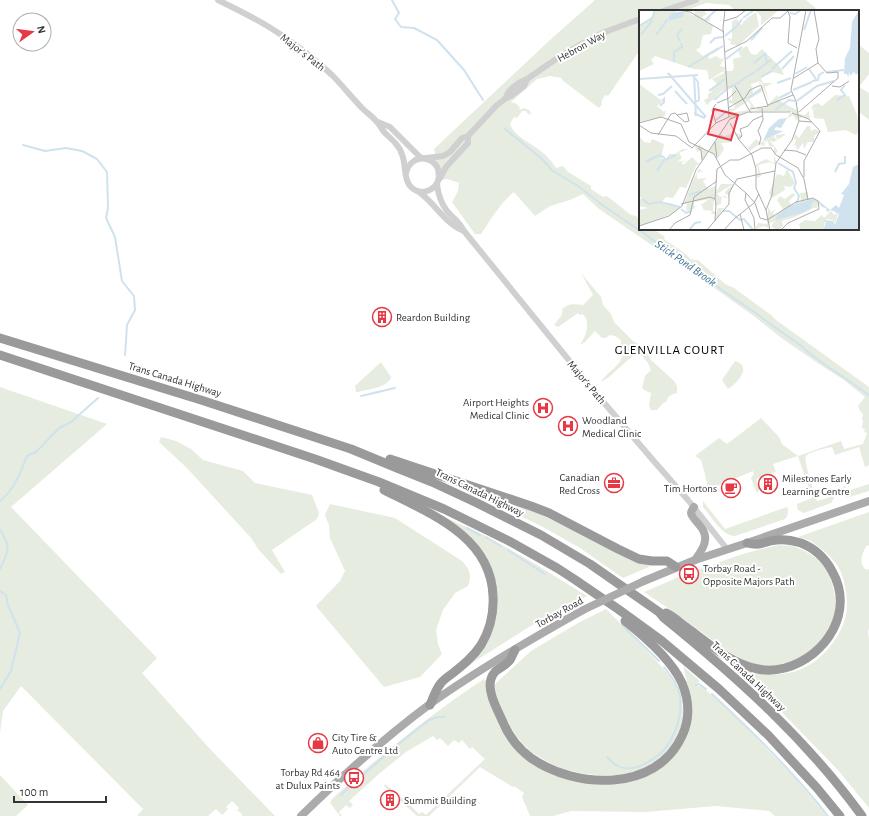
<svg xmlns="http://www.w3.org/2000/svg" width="869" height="816" font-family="'Alegreya Sans',sans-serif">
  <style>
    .green { fill: #e6ecdf }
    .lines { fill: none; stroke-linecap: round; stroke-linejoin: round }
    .stream { stroke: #cfe2ee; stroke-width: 2 }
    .tertiary { stroke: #d0d0d0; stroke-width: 6 }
    .primary { stroke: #ababab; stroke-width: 8 }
    .motorway { stroke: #9a9a9a; stroke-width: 9 }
    .primary-bridge { stroke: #ababab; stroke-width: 8 }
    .labels { text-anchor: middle; stroke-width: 4; stroke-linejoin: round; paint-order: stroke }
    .street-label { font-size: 11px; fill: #333; stroke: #fff }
    .poi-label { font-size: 11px; fill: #333; stroke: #fff; text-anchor: start }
    .water-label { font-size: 12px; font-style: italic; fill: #3f7597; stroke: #fff }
    .quarter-label { font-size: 13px; letter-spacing: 1px; fill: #000; stroke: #fff }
    .inset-river { fill: none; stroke: #cfe2ee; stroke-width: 2 }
    .inset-road { fill: none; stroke: #adadad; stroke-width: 1 }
    .view { fill: #e63946; fill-opacity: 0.15; stroke: #e63946; stroke-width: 2 }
    .inset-edge { fill: none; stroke: #333; stroke-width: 2 }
  </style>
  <rect width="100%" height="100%" fill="#fff"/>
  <g class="green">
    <path d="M 595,0 L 806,0 L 819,11 L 736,11 L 729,5 L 706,3 L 685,11 L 640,11 L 640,50 L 608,96 L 605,95 L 601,102 L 602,104 L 599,108 L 562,80 L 562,78 L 550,76 L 537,79 L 511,102 L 517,104 L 520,108 L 519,110 L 525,108 L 530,111 L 531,115 L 527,113 L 526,111 L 522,111 L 517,118 L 514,117 L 510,124 C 514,136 529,142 538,149 C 545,154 552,161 556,168 L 563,166 L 568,172 L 591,186 L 591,189 L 603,197 L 607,196 L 631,215 L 636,216 L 640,219 L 640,229 L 653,229 L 665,237 L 664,239 L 687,255 C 690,260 693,260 698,260 L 725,284 L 734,288 L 771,315 L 776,320 L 869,387 L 869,465 L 865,467 L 859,447 L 835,455 L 832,447 C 826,448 809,452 806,456 C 803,461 815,494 817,501 L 834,496 L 834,498 L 831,503 L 804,513 L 798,510 L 797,506 L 797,504 L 812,498 L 798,456 L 773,464 L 776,472 L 771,474 L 771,476 L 760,480 L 759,478 L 756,479 L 759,489 L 759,491 L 758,492 L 756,491 L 751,478 L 753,475 L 754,475 L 753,471 L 708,490 L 705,474 L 701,460 L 695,456 L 719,438 L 727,444 L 761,418 L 779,437 L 782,444 L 798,456 L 841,441 L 844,449 L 863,444 L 867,433 L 864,432 L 865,429 L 862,428 L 863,421 L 862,419 L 863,414 L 860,411 L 858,406 L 865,397 L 844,380 L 816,362 L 780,337 L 755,317 L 706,282 L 673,256 L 659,250 L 599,209 L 583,194 L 570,200 L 550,206 L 535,216 L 514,192 C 500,203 491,219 481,234 L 475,234 L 452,202 L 458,191 L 459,183 L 447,179 L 439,180 L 435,175 L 436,157 L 434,149 L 550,40 Z"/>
    <polygon points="858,44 869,53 869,74 859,87 869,93 869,120 858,111"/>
    <path d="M 581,273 L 601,297 L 603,305 L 611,314 L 614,322 L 633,341 L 642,346 L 649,354 L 650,359 L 674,381 L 677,386 L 677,393 C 670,395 668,396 666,402 L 663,403 L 657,410 L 651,410 L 649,406 L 651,393 L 646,391 L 642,388 L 645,376 L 651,370 L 648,363 L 638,351 L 609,377 L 601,382 C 609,370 619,368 624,353 L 621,346 L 621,340 L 615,336 L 610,335 L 605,338 L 602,338 L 595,331 L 585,342 L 580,345 C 586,336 591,323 583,314 L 580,315 L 578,313 L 558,327 L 554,325 C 557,320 564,316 562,309 C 569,303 574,304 583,305 C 587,302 589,298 593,295 Z"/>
    <path d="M 735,361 C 738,362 742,364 743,367 C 745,375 734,385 728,389 L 722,380 Z"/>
    <path d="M 381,362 L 391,377 C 388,388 368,389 358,392 L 356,392 L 355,386 Z"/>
    <polygon points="0,387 107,424 11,507 157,658 142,673 210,749 275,816 243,816 240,812 237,811 239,808 232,801 226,807 228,809 222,815 216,809 208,816 137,816 143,809 21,686 3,711 0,733"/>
    <polygon points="161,437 176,441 191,449 203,460 243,471 255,483 312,495 319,513 317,519 272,550 285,572 281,574 258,549 252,539 186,467 159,442"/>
    <polygon points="455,484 526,508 649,564 649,567 623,578 580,548 543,527"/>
    <polygon points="869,484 869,491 846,498 843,489 844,486 845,486 847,491"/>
    <path d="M 703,501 L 725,529 L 787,507 C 789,512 788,515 785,519 L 735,536 C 722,536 711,516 703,507 Z"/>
    <path d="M 330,504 L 395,518 L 462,561 C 470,570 472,575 468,586 L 455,593 L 443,610 L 436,630 L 438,644 L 442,654 L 420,677 L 384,687 L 316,606 L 340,581 L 345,571 L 330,538 L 329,525 L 325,515 Z"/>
    <path d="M 869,512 L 869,546 L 867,545 C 862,553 858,563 866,570 L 869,569 L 869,628 L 868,632 L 869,640 L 869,808 L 838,770 L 766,696 L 743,674 L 743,672 C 749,671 756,674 761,674 C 780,676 798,673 814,662 C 829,651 842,633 846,615 C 849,600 845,577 837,565 C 832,558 826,552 819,547 C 816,545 813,542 809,540 C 806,539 801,538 798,537 Z"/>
    <path d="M 440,515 L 484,535 L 532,562 L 587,596 L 529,627 L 469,665 C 475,656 486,644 490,635 C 497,622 498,607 496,593 C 494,567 483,547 463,530 C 456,524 447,519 440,515 Z"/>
    <path d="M 780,545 C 784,546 789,545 792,546 C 802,549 814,555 821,563 C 838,583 840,615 825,637 C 819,645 811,651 802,656 C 788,665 769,670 753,664 C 735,658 719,645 704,634 C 684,619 664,605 644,592 L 686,574 L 687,577 L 691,575 L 690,573 C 720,562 749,550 780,545 Z"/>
    <path d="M 606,609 C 619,622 632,635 644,648 C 657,662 672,675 679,693 C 684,705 684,719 679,731 C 673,748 658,765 640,771 C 638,772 634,772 631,773 C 607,778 578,775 554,765 C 547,762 540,757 533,753 C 521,744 512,731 506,718 C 501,708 494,695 495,684 L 531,651 L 578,623 Z"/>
    <path d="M 683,666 L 700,681 L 696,684 L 696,686 L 700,686 L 705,689 L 734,715 L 794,777 L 827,816 L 775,816 L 769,811 L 716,806 L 645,812 L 571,811 L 553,816 L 530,816 L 522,797 L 524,793 L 514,786 L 513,787 L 480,767 L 429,816 L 417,816 L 384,786 L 385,784 L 411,806 L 419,814 L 422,812 L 426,815 L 485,759 L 472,747 L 470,749 L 462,740 L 459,743 L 454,740 L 448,746 L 440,738 L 437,740 L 433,736 L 406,752 L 380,773 L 349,801 L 353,805 L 350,808 L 346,805 L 339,812 L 342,816 L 340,816 L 331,804 L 330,802 L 333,798 L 353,780 L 354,781 L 356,779 L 355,778 C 396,743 438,709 484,679 L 486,681 L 488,690 L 530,760 L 610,783 L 676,753 L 690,694 Z"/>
    <polygon points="0,775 28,805 16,816 0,816"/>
  </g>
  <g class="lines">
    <g class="stream">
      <polyline points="392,0 399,13 395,19 401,27 414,28 437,40 464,70 483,100"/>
      <path d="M 505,129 L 540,157 L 553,171 L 578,186 L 601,204 L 642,232 L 661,246 L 675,255 L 722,290 L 757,314 L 766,321 L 800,345 C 805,350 811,354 817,359 C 834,371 852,383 869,395"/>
      <polyline points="23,145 45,151 66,148 82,151 97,159 107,172 108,208 106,218 115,237 122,281 134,296 135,310 127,325 125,355"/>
      <polyline points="361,396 395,388"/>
      <path d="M 0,501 C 14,490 21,472 27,456 L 36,452 L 59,428 L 71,422 L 98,398"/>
      <polyline points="467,528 480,535"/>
      <path d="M 0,530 C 12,547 8,552 0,569"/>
      <polyline points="486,537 501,546"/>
      <polyline points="508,550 545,574"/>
      <polyline points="0,591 6,595 8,605 20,633 11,671 0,689"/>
      <polyline points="622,625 659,661"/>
      <polyline points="696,685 699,684 706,689"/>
      <path d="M 712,694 C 753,732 794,772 828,816"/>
      <path d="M 607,757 C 621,774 637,770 653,759 C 656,756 661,754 663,751 C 675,738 683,714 680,696 C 678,685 671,676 664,667"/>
      <polyline points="341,795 351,785 401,742 429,720 438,717 445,717"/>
    </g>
    <g class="tertiary">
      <path d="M 218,0 C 240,11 264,22 284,37 C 301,48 317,61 332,75 C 343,86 352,98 363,109 C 367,113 372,116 376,121 C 380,125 382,130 385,133 C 389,137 393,140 396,144 C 409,158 401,179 412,188 C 423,197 438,189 439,176 C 440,156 411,151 406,173"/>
      <polyline points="663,11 696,0"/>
      <path d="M 506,98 C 508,89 519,82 527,79 L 559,57 L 592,38 L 605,32 L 640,19"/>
      <polyline points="378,122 390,127 420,157 423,158"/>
      <polyline points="426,158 443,156 450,152 462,138 468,136 496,106 506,98 511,96 524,86 527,79"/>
      <polyline points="440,178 446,167 468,143 468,136"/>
      <path d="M 437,184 C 438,194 441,203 447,211 C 454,219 459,221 464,231 L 594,391 L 652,459 L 688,500 L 727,549"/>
      <path d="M 419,192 C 435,203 445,224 464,231"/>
    </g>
    <g class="primary">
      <path d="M 694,507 C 693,509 691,511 691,513 C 692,520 707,528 705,540 C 705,547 699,554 695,560"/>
      <polyline points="644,581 695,560 747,543 869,501"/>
      <path d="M 301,816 C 342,776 384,738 430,704 C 479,669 531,639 583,610"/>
    </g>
    <g class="motorway">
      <path d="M 0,338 L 201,400 L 351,449 L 397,468 L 432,482 L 477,503 L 541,535 L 590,564 L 659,612 L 664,618 C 737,677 807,740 862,816"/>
      <polyline points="0,355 315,459 379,482 444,509 509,541 557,568 574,579 618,609 662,641 719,689 768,735 817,788 840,816"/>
      <polyline points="390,459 531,506 549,513 618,549 639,559 652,561 667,561 676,567"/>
      <path d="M 384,490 C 429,513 491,536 493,596 C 494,614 490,630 481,645 C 473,657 463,665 453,673 C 449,676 444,679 441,683 C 436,689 433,698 430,705"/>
      <path d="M 666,613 C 673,616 679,622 686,627 C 708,643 731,664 758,669 C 767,671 777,670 785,668 C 827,656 855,611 832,571 C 825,558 814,548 801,543 C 794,541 785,539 777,540 C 771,540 765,543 759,544 C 755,545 751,544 747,543"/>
      <path d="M 515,650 C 513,653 512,657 510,660 C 504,668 494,668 491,679 C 487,691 497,709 502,720 C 508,735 517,748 531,758 C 575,789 656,793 682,736 C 690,719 689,700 682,683 C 672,661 644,636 625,621"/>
    </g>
    <polyline class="primary-bridge" points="583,610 644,581"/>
  </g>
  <defs>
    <symbol id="building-ring" viewBox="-11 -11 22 22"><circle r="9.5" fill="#fff" stroke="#e63946" stroke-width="1.5"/><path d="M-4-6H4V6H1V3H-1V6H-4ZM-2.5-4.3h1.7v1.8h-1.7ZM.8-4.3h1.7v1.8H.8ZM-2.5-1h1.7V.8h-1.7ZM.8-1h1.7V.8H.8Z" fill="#e63946"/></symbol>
    <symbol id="hospital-ring" viewBox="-11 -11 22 22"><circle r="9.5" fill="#fff" stroke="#e63946" stroke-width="1.5"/><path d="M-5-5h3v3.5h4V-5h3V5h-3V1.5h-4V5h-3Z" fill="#e63946"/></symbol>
    <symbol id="office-ring" viewBox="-11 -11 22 22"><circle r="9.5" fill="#fff" stroke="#e63946" stroke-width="1.5"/><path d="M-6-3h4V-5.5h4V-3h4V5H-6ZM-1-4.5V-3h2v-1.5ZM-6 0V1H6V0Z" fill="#e63946"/></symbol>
    <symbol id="cafe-ring" viewBox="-11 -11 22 22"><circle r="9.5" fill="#fff" stroke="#e63946" stroke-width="1.5"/><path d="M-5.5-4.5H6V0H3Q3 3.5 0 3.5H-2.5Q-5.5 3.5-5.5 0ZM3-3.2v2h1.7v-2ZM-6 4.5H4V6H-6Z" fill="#e63946"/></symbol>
    <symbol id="bus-ring" viewBox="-11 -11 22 22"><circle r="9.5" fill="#fff" stroke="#e63946" stroke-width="1.5"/><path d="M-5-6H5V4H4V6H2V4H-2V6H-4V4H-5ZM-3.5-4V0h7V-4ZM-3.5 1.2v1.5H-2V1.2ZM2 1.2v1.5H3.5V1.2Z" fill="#e63946"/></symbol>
    <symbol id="shop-ring" viewBox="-11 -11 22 22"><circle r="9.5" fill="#fff" stroke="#e63946" stroke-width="1.5"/><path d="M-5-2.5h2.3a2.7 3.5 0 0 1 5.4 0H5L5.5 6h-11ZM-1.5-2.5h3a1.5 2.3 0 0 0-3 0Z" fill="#e63946"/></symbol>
  </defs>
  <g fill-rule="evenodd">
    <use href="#building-ring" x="371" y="306" width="22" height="22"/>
    <use href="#hospital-ring" x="532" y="397" width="22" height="22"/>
    <use href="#hospital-ring" x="557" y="415" width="22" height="22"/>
    <use href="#office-ring" x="603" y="472" width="22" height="22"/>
    <use href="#building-ring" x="757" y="473" width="22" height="22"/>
    <use href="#cafe-ring" x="720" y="477" width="22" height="22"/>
    <use href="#bus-ring" x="678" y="563" width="22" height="22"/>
    <use href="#shop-ring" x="307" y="732" width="22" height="22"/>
    <use href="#bus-ring" x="343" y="767" width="22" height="22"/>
    <use href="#building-ring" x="379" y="789" width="22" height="22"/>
  </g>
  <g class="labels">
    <g class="street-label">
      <text transform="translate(581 46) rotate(-29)" y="4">Hebron Way</text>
      <text transform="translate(303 52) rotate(38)" y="4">Major's Path</text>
      <text transform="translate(175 379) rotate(17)" y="4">Trans Canada Highway</text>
      <text transform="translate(587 382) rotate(50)" y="4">Major's Path</text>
      <text transform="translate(480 492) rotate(26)" y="4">Trans Canada Highway</text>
      <text transform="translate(559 612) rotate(-29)" y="4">Torbay Road</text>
      <text transform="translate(749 676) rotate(43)" y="4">Trans Canada Highway</text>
    </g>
    <g class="poi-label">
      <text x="396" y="321">Reardon Building</text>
      <text x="529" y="406" text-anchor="end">Airport Heights<tspan x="529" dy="13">Medical Clinic</tspan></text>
      <text x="582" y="424">Woodland<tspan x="582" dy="13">Medical Clinic</tspan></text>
      <text x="600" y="481" text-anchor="end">Canadian<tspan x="600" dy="13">Red Cross</tspan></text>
      <text x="782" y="482">Milestones Early<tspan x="782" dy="13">Learning Centre</tspan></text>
      <text x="717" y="492" text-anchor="end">Tim Hortons</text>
      <text x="703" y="572">Torbay Road -<tspan x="703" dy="13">Opposite Majors Path</tspan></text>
      <text x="332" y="741">City Tire &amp;<tspan x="332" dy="13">Auto Centre Ltd</tspan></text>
      <text x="340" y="776" text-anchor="end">Torbay Rd 464<tspan x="340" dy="13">at Dulux Paints</tspan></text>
      <text x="404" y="804">Summit Building</text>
    </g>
    <g class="water-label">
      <text transform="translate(686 263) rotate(35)" y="4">Stick Pond Brook</text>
    </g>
    <g class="quarter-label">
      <text x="670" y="354">GLENVILLA COURT</text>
    </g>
  </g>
  <g transform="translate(639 10)">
    <rect width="220" height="220" fill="#fff"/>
    <path d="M 14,0 L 47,1 L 55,6 L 56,1 L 44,0 L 66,0 L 66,3 L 69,3 L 63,7 L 66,10 L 71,6 L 71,11 L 66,11 L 74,16 L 72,24 L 64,25 L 61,37 L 57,40 L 64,46 L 79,37 L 80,40 L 69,46 L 70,49 L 77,46 L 82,49 L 85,48 L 81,56 L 86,57 L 86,60 L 70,70 L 69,64 L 77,63 L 69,64 L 68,60 L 55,59 L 16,46 L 12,50 L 15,54 L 0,61 L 0,15 L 14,6 ZM 38,1 L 45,1 L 43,7 L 30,11 L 29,7 ZM 140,0 L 122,15 L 122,6 L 117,1 ZM 117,2 L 120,16 L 99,36 L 92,34 L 90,37 L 92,32 L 89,29 L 89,28 L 93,29 L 93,11 L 98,9 L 102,15 L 108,8 ZM 108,36 L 112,44 L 117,45 L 123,39 L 142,58 L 145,65 L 133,62 L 122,68 L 124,73 L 134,73 L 126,77 L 130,91 L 124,77 L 124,81 L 110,89 L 116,98 L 91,110 L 90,99 L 95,99 L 96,94 L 90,93 L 90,89 L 93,91 L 93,78 L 83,81 L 68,95 L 65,90 L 69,88 L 69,84 L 74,81 L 70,80 L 78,74 L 73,69 L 85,63 L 84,61 L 93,61 L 95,58 L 94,49 L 102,47 L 99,41 ZM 121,71 L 119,75 L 122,72 L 124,76 L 114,83 L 112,74 ZM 109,91 L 112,95 L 110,100 L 91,103 ZM 0,74 L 22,90 L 23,92 L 18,96 L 25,102 L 27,100 L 26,106 L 0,112 ZM 138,85 L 141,91 L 159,101 L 160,104 L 166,105 L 170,101 L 170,106 L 173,107 L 169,108 L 173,112 L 169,109 L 166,110 L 169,108 L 166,107 L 162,106 L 162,109 L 160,106 L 158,111 L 154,105 L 148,109 L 151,103 L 133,103 L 154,103 L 148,101 L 113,101 L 118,100 L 119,96 L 123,99 L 127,97 ZM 196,85 L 210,86 L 218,105 L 220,121 L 217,125 L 207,120 L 189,122 L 185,109 L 175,108 L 174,99 L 178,98 L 172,99 L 174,95 L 179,93 L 183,96 ZM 168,116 L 171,116 L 172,121 L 176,119 L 181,122 L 175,126 L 175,132 L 169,132 L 165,139 L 164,133 L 158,141 L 157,135 L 155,136 L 156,138 L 155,138 L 155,135 L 157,130 L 155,129 L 156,124 L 160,128 ZM 95,122 L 95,126 L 89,129 L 93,132 L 82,133 L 85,139 L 80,147 L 70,141 L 82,124 L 84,127 ZM 95,122 L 104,126 L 101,130 L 109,138 L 117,129 L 121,133 L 135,126 L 138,131 L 137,125 L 146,124 L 146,125 L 135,132 L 131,131 L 139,141 L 135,145 L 137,151 L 136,158 L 136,154 L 131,152 L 119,155 L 122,166 L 119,168 L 118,168 L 119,158 L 116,155 L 127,149 L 135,153 L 135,137 L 130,136 L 129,131 L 125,132 L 126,136 L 120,134 L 111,141 L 101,130 ZM 0,126 L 5,132 L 11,133 L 13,129 L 25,134 L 22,148 L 27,150 L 30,144 L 36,144 L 44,139 L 49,139 L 40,143 L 43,148 L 38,152 L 48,150 L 43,152 L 44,155 L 53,147 L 60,154 L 63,150 L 62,140 L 58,142 L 56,136 L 61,135 L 69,142 L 60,154 L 57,156 L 47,178 L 41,177 L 34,188 L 27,187 L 22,193 L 32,193 L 40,198 L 33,204 L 0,216 L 0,200 L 9,198 L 0,196 L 0,190 L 3,188 L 0,187 ZM 60,159 L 64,161 L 58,163 L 58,169 L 68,168 L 64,171 L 69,179 L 76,176 L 78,181 L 82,174 L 95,174 L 89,188 L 85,188 L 84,185 L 89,188 L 89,184 L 87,185 L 86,182 L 94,174 L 78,184 L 81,186 L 79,188 L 83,186 L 82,194 L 78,195 L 75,188 L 74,201 L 78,203 L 78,198 L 79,201 L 79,198 L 85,198 L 77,210 L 76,204 L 72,204 L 73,201 L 65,200 L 62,195 L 70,189 L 55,192 L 55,197 L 58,196 L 53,200 L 47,201 L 48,194 L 55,192 L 45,194 L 54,170 ZM 148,159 L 156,173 L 152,177 L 145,176 L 146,180 L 133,188 L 130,183 L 138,164 L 145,166 ZM 169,182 L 169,188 L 181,191 L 182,197 L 179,192 L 178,198 L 174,198 L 156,207 L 143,211 L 144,216 L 139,220 L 132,217 L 135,214 L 132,216 L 136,211 L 129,214 L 130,218 L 124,216 L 116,220 L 119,213 L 128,214 L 129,197 L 132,202 L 137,199 L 134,203 L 136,206 L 144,199 L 138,190 L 141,186 L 146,189 L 154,183 L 156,185 L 150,191 L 152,195 L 162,191 L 161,183 ZM 192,201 L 195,205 L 199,203 L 196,214 L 194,210 L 187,209 L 184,220 L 162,220 L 160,214 L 166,210 L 176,211 L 183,205 L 185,208 Z" fill="#e6ecdf" fill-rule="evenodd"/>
    <path d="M 220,0 L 220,62 L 217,65 L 215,62 L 211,66 L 211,62 L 209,67 L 208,64 L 205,64 L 206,48 L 211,38 L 213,12 ZM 45,1 L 44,7 L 30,11 L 29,7 L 33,3 ZM 148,108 L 142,118 L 137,117 L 135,120 L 144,121 L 124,131 L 130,118 L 140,109 ZM 220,154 L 220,220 L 184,220 L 187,213 L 185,210 L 194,211 L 196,215 L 200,204 L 192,200 L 188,202 L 187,198 L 183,197 L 179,191 L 174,192 L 171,199 L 165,202 L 137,210 L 138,205 L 152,196 L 174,189 L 180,191 L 191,200 L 197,195 L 200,198 L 205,185 L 202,184 L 210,174 L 214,157 Z" fill="#cfe2ee"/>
    <path class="inset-river" d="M 151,3 L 156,4 L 162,0M 104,8 L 115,0M 66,10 L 77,0M 0,16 L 12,9M 165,20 L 172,0M 2,25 L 12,12 L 16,0M 17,25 L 29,9M 86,26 L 98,16 L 103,9M 112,30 L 123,18M 41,31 L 38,25 L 43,19M 71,33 L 76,28 L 84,27M 87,49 L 103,37M 35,52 L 35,42 L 43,37 L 42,33M 115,53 L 126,44 L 128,53M 49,57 L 84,36M 133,59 L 153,41M 143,59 L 155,46M 170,59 L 177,69M 117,61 L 132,50M 188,62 L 205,60M 29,63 L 67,107M 156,64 L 168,57M 55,65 L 57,106M 55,67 L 59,72 L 60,90 L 55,93M 122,67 L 133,61M 0,69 L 59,65M 101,71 L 116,62M 173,71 L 179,70 L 180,65 L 185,62M 138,73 L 152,68M 89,78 L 101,72M 154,80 L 173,72M 36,81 L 48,94M 70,81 L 86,69M 19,85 L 24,84 L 33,76M 110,88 L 122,79M 140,88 L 152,82M 75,90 L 87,80M 198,90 L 206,85 L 202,80 L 206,75M 158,91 L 178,76 L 195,71M 21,96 L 25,92 L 24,90 L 25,89 L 25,93M 136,100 L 150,90 L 156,91M 55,103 L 65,108 L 66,106M 77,110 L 88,101M 81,125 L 93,132M 7,152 L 20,145 L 26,148M 139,153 L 154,162 L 157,173 L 155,178 L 160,186 L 157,195M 18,161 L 25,150 L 37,145M 196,162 L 200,154 L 206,153 L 206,146M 50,185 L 62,181M 3,189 L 10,194 L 21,192 L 41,197M 42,199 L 47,203 L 53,201M 84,201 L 90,201 L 101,210 L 105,209 L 114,220M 50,220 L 56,213 L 62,212"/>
    <path class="inset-road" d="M 41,0 L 51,2 L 85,22M 86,0 L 84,18 L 90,107M 149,1 L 151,7 L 149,33 L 158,38M 85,11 L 98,7 L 107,0M 86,42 L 108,31 L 133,8 L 141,8 L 149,1M 155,68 L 179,53 L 177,39 L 180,29 L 175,0M 96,76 L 112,103M 193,76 L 201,77 L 210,71M 78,93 L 90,88 L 97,81M 77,94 L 73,100 L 77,113M 129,95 L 154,85M 89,98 L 106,88 L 111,80 L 122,75 L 129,96 L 112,99M 160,102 L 199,68 L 199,62 L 188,63 L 179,53M 153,103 L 170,109 L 181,121 L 165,151 L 165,167M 160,111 L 173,112M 0,113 L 22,107 L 42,114 L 50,132 L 75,144 L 86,165 L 107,183 L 106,190 L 115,208 L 116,220M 77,113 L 90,107M 91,113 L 100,130 L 113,145 L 117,159 L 117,178 L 127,200 L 131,220M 0,115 L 12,123 L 37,126 L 53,138 L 77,113M 19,125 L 32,104 L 36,103 L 39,106 L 46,112 L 50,111 L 48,103 L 38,105M 99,129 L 103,126 L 101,119 L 109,116 L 114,110 L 123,106M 76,132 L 78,148M 120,135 L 122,128 L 119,121 L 124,110 L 123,98M 59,138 L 62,140 L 63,150M 145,140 L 157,141 L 167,145M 165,169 L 169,190M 107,183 L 116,193 L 121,208 L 128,210 L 157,192 L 174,188 L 179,191M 76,189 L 78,159 L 91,150 L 100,150 L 123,138 L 132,138 L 137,145 L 159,158 L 165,169M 42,194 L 71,187 L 76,189 L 77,195M 127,200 L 133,185 L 137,153 L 153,130 L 160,111 L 157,91 L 152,80 L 167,0M 101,204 L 105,220M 76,211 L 77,194M 0,216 L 30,206 L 43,196 L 57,160 L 91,109 L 109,102 L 151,102M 30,220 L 36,213 L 51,205 L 55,187 L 78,171M 68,220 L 90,194 L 90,183 L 98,169 L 136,161M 85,220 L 95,209 L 115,193 L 120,184M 142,220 L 149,213 L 180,199 L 179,191"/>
    <path class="view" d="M 75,99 L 99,105 L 92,130 L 69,124 Z"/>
    <rect width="220" height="220" class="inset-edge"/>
  </g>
  <g transform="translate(32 32) rotate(76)"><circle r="19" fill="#ffffff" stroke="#adadad"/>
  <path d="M0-3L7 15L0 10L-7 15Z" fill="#e63946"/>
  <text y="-6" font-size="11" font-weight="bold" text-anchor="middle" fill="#333333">N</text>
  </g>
  <path d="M14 796v6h92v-6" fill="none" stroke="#333333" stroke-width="2"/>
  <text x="20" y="796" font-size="12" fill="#333333" stroke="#ffffff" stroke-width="3" paint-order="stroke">100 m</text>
</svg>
